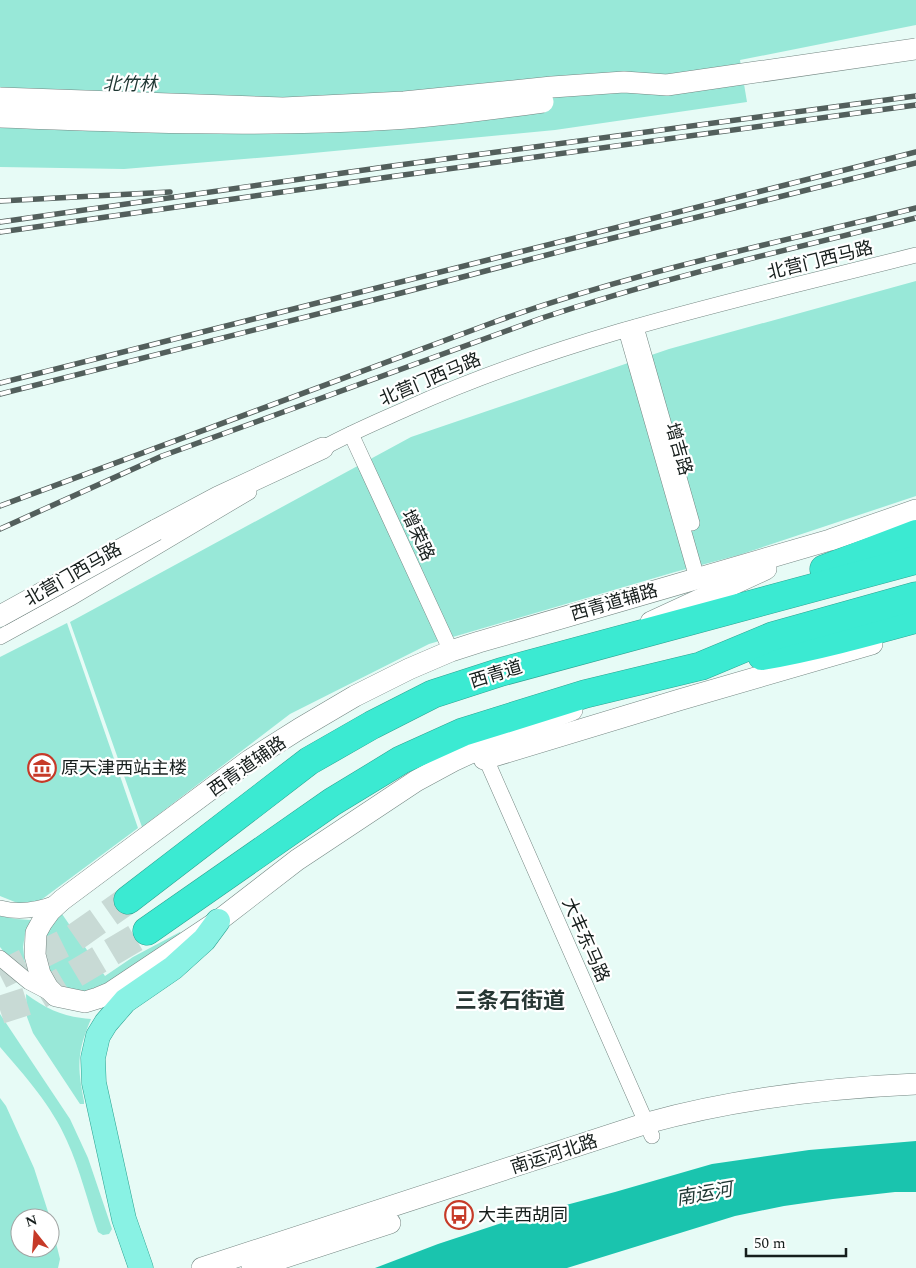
<svg xmlns="http://www.w3.org/2000/svg" width="916" height="1268" font-family="Spectral,'Noto Sans SC',serif">
  <style>
    .green { fill: #98e8d8 }
    .water { fill: #1ac4ae }
    .lines { fill: none; stroke-linecap: round; stroke-linejoin: round }
    .highway-tunnel { stroke: #c8dad5; stroke-width: 28; stroke-dasharray: 28 14; stroke-linecap: butt }
    .street-casing { stroke: #758783; stroke-width: 16 }
    .secondary-casing { stroke: #758783; stroke-width: 22 }
    .primary-casing { stroke: #2ea392; stroke-width: 25 }
    .highway-casing { stroke: #2ea392; stroke-width: 29 }
    .street { stroke: #fff; stroke-width: 15 }
    .secondary { stroke: #fff; stroke-width: 21 }
    .primary { stroke: #89f2e4; stroke-width: 24 }
    .highway { stroke: #3bead2; stroke-width: 28 }
    .rail-casing { stroke: #535f5c; stroke-width: 5.5 }
    .rail { stroke: #fff; stroke-width: 4; stroke-dasharray: 11; stroke-linecap: butt }
    .secondary-bridge-casing { stroke: #758783; stroke-width: 22; stroke-linecap: butt }
    .secondary-bridge { stroke: #fff; stroke-width: 21 }
    .labels { text-anchor: middle; stroke-width: 4.5; stroke-linejoin: round; paint-order: stroke }
    .park-label { font-size: 18px; font-style: italic; fill: #1e3632; stroke: #fff }
    .street-label { font-size: 18px; fill: #161e1c; stroke: #fff }
    .poi-label { font-size: 18px; fill: #161e1c; stroke: #fff; text-anchor: start }
    .water-label { font-size: 19px; font-style: italic; fill: #1f3733; stroke: #fff }
    .district-label { font-size: 22px; font-weight: bold; fill: #273734; stroke: #fff }
  </style>
  <rect width="100%" height="100%" fill="#e7fbf6"/>
  <g class="green">
    <polygon points="0,0 916,0 916,25 740,60 747,102 555,130 292,155 124,169 0,167"/>
    <polygon points="916,281 916,496 739,555 675,572 429,644 290,714 142,827 70,622 411,437 669,349"/>
    <polygon points="67,623 138,828 41,900 20,904 0,896 0,657"/>
    <polygon points="62,914 105,976 133,957 180,932 181,934 127,969 107,984 83,992 68,988 59,984 55,980 45,965 42,950 50,924"/>
    <polygon points="0,916 16,919 31,920 25,934 23,947 26,971 9,958 0,947"/>
    <path d="M 26,994 C 48,1010 64,1017 91,1019 C 77,1052 77,1066 84,1101 L 84,1104 L 80,1104 L 74,1095 L 33,1033 L 27,1017 Z"/>
    <path d="M 0,1014 L 70,1119 L 88,1158 L 112,1229 L 109,1234 L 103,1235 L 98,1232 C 88,1203 80,1169 67,1141 C 52,1106 25,1076 0,1047 Z"/>
    <polygon points="0,1098 6,1106 34,1168 50,1218 20,1218 20,1248 50,1248 50,1219 60,1259 58,1268 0,1268"/>
  </g>
  <polygon class="water" points="916,1141 916,1192 895,1192 833,1199 784,1206 735,1216 567,1268 375,1268 438,1244 517,1218 615,1192 712,1164 809,1150"/>
  <g class="lines">
    <g class="highway-tunnel">
      <polyline points="0,975 71,940 128,900"/>
      <polyline points="0,1010 31,1000 147,931"/>
    </g>
    <defs>
      <g id="street">
        <polyline points="636,327 692,523"/>
        <polyline points="626,330 697,578"/>
        <polyline points="351,434 451,651"/>
        <path d="M 316,452 C 345,435 377,422 408,408 C 570,335 745,298 916,255"/>
        <polyline points="0,637 69,599 249,492"/>
        <polyline points="486,759 652,1136"/>
        <path d="M 0,908 C 19,913 38,910 56,903"/>
        <polyline points="0,958 29,982 52,994"/>
      </g>
      <g id="secondary">
        <polyline points="156,530 218,497 323,448"/>
        <polyline points="651,622 766,569"/>
        <polyline points="572,710 507,736 453,761 416,781 297,860 218,921 110,993 98,998 85,1002 56,996 48,988 40,974 35,955 36,933 42,922 50,911 62,900 250,760 299,729 355,696 409,669 451,651 479,642 830,540 916,510"/>
        <polyline points="484,759 679,700 872,644"/>
        <path d="M 202,1268 L 647,1123 C 734,1099 826,1088 916,1084"/>
        <polyline points="252,1268 390,1223"/>
      </g>
      <polyline id="primary" points="141,1268 124,1219 94,1083 93,1058 98,1036 106,1023 125,1001 173,968 204,940 218,921"/>
      <g id="highway">
        <polyline points="824,569 916,534"/>
        <path d="M 762,656 C 814,647 865,633 916,619"/>
        <polyline points="128,900 309,761 372,725 433,694 501,672 916,560"/>
        <polyline points="147,931 332,802 401,760 463,732 585,694 701,666 773,636 916,596"/>
      </g>
    </defs>
    <use href="#street" class="street-casing"/>
    <use href="#secondary" class="secondary-casing"/>
    <use href="#primary" class="primary-casing"/>
    <use href="#highway" class="highway-casing"/>
    <use href="#street" class="street"/>
    <use href="#secondary" class="secondary"/>
    <use href="#primary" class="primary"/>
    <use href="#highway" class="highway"/>
    <defs>
      <g id="rail">
        <polyline points="0,201 170,192"/>
        <polyline points="0,222 392,166 916,96"/>
        <polyline points="0,232 396,176 916,105"/>
        <polyline points="0,383 916,152"/>
        <polyline points="0,394 401,293 585,245 916,163"/>
        <path d="M 0,506 L 489,324 C 628,273 773,244 916,208"/>
        <path d="M 0,529 L 162,456 L 542,318 C 665,277 791,249 916,218"/>
      </g>
    </defs>
    <use href="#rail" class="rail-casing"/>
    <use href="#rail" class="rail"/>
    <defs>
      <g id="secondary-bridge">
        <polyline points="0,98 283,108 404,102 552,87 624,82 667,85 916,49"/>
        <path d="M 0,117 C 131,122 262,127 393,119 C 443,116 493,109 543,102"/>
        <polyline points="0,616 156,530"/>
      </g>
    </defs>
    <use href="#secondary-bridge" class="secondary-bridge-casing"/>
    <use href="#secondary-bridge" class="secondary-bridge"/>
  </g>
  <defs>
    <symbol id="museum-ring" viewBox="-11 -11 22 22"><circle r="9.5" fill="#fff" stroke="#c63a28" stroke-width="1.5"/><path d="M0-6L6-3V-2H-6V-3ZM-5-1h2V3h-2ZM-1-1h2V3h-2ZM3-1h2V3H3ZM-6 4H6V6H-6Z" fill="#c63a28"/></symbol>
    <symbol id="bus-ring" viewBox="-11 -11 22 22"><circle r="9.5" fill="#fff" stroke="#c63a28" stroke-width="1.5"/><path d="M-5-6H5V4H4V6H2V4H-2V6H-4V4H-5ZM-3.5-4V0h7V-4ZM-3.5 1.2v1.5H-2V1.2ZM2 1.2v1.5H3.5V1.2Z" fill="#c63a28"/></symbol>
  </defs>
  <g fill-rule="evenodd">
    <use href="#museum-ring" x="26" y="752" width="32" height="32"/>
    <use href="#bus-ring" x="443" y="1199" width="32" height="32"/>
  </g>
  <g class="labels">
    <g class="park-label">
      <text x="130" y="90">北竹林</text>
    </g>
    <g class="street-label">
      <text transform="translate(820 260) rotate(-14)" y="6">北营门西马路</text>
      <text transform="translate(430 379) rotate(-23)" y="6">北营门西马路</text>
      <text transform="translate(679 449) rotate(74)" y="6">增吉路</text>
      <text transform="translate(418 535) rotate(65)" y="6">增荣路</text>
      <text transform="translate(73 574) rotate(-30)" y="6">北营门西马路</text>
      <text transform="translate(614 602) rotate(-16)" y="6">西青道辅路</text>
      <text transform="translate(496 674) rotate(-17)" y="6">西青道</text>
      <text transform="translate(247 766) rotate(-35)" y="6">西青道辅路</text>
      <text transform="translate(586 940) rotate(66)" y="6">大丰东马路</text>
      <text transform="translate(554 1154) rotate(-18)" y="6">南运河北路</text>
    </g>
    <g class="poi-label">
      <text x="61" y="774">原天津西站主楼</text>
      <text x="478" y="1221">大丰西胡同</text>
    </g>
    <g class="water-label">
      <text transform="translate(704 1193) rotate(-10)" y="7">南运河</text>
    </g>
    <g class="district-label">
      <text x="510" y="1008">三条石街道</text>
    </g>
  </g>
  <g transform="translate(35 1233) rotate(343)"><circle r="24" fill="#ffffff" stroke="#a2a5a4"/>
  <path d="M0-4L9 19L0 12L-9 19Z" fill="#c63a28"/>
  <text y="-8" font-size="14" font-weight="bold" text-anchor="middle" fill="#161e1c">N</text>
  </g>
  <path d="M746 1248v8h100v-8" fill="none" stroke="#161e1c" stroke-width="2.5"/>
  <text x="754" y="1248" font-size="15" fill="#161e1c" stroke="#ffffff" stroke-width="4" paint-order="stroke">50 m</text>
</svg>
